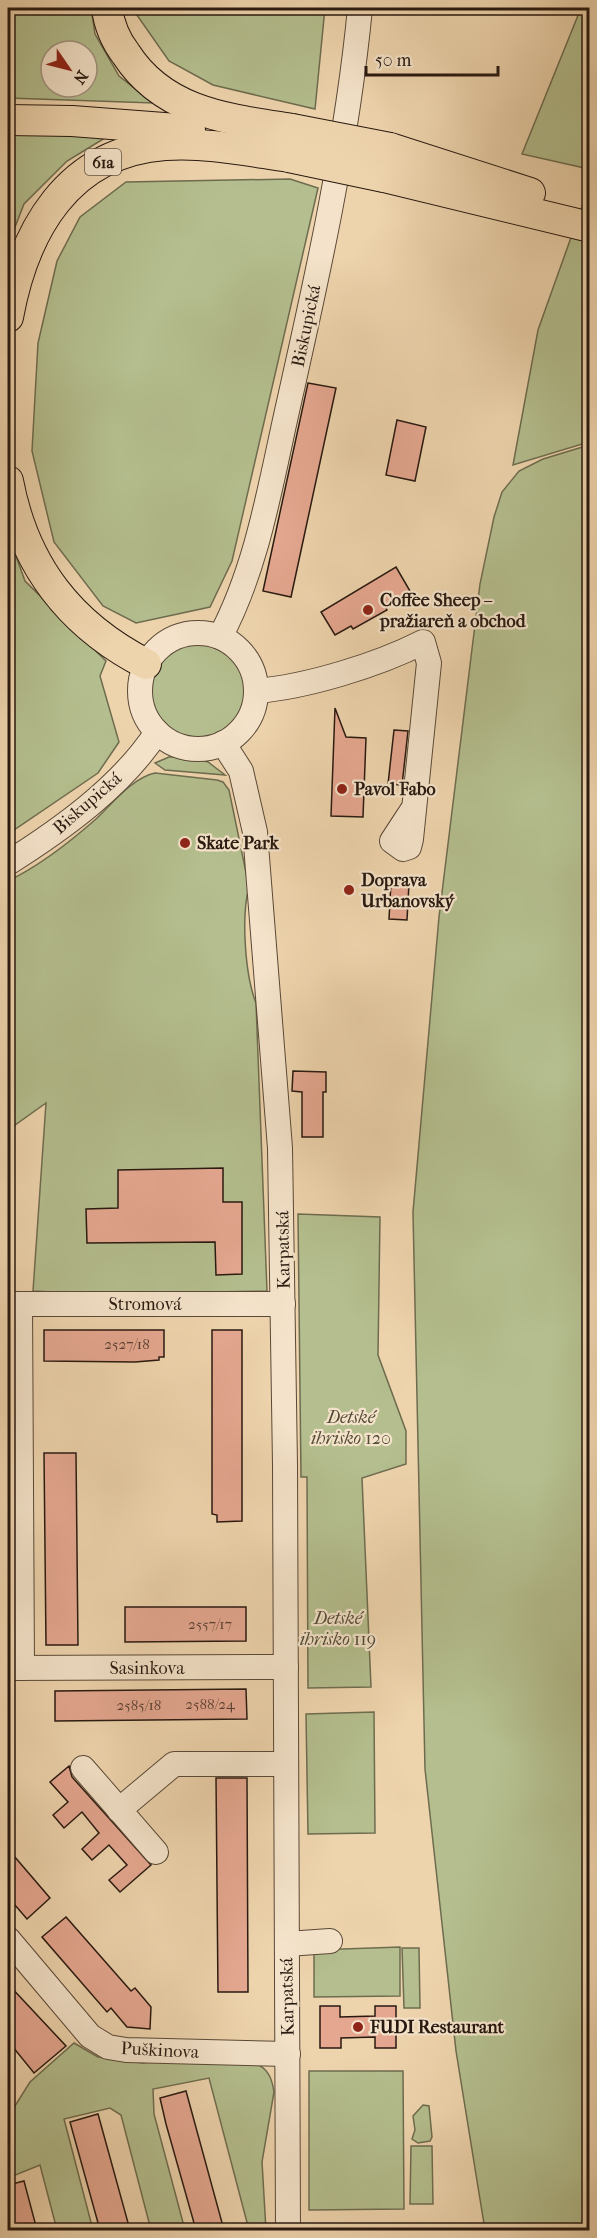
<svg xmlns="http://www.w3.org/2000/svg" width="597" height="2238" font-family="'IM FELL French Canon',serif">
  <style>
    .green { fill: #b4be8e; stroke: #6e6c4f; stroke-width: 1.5; fill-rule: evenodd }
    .building { fill: #e5a790; stroke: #281910; stroke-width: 1.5 }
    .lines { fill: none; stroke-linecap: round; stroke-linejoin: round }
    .minor-casing { stroke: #5a4837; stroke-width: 26 }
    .major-casing { stroke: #281910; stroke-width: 32 }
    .minor { stroke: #f4e3ca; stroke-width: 24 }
    .major { stroke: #eed4ad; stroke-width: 30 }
    .major-bridge-casing { stroke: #281910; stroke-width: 32; stroke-linecap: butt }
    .major-bridge { stroke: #eed4ad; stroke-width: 30 }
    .poi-dot { fill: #8f2418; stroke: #f4e3ca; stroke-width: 2 }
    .labels { text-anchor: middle; stroke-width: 4.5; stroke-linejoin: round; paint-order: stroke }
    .number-label { font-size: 15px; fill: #573c30 }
    .shield { fill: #f4e3ca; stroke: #655648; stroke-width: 1.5 }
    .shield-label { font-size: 16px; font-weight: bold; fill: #281910 }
    .street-label { font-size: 18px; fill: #281910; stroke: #f4e3ca }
    .poi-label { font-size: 18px; font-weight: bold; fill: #281910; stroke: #f4e3ca; text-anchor: start }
    .park-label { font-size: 18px; font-style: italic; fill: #524b36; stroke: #f4e3ca }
  </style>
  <rect width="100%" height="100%" fill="#eed4ad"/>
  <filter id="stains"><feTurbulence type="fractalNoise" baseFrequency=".00333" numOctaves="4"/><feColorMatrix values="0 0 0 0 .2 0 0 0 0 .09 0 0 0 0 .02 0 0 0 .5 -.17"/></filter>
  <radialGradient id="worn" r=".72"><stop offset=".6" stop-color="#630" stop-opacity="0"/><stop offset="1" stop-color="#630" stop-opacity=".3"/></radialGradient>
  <g class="green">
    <path d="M 8,8 L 91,8 L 95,34 L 119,76 L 153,103 L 8,98 ZM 51,51 L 87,51 L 87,87 L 51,87 Z"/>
    <polygon points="132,8 325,8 315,109 213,85 169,61"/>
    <polygon points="581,8 589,8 589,169 522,154"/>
    <polygon points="113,133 67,161 24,204 8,245 8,135"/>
    <polygon points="290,179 318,188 232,561 210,607 136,623 103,606 54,542 32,451 38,343 57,261 80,217 126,182"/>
    <polygon points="589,187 589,442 513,465 538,330"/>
    <polygon points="589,445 589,2230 485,2230 456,2051 425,1769 413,1212 439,917 480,584 494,517 502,492 519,471 543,459"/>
    <polygon points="8,534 25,581 106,661 100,676 119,742 98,773 8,834"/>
    <circle cx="198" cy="691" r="47"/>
    <polygon points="189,756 208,762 225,775 165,770 155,763 169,757"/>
    <path d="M 155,773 L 217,780 L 223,782 L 229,790 L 249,887 C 241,916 245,975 256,1003 L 267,1291 L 93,1294 L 33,1291 L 46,1103 L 8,1130 L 8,881 C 39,866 70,842 96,819 C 112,804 132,778 155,773 Z"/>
    <polygon points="298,1214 380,1217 378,1355 406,1431 406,1464 362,1478 371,1687 308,1688 307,1477 301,1477"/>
    <polygon points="374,1712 375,1833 308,1834 306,1714"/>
    <polygon points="400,1947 400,1996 314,1997 314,1950"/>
    <polygon points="402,1948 419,1948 420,2008 404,2008"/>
    <path d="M 74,2043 L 98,2057 L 143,2063 L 176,2058 L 254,2063 C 268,2068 272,2078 274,2092 L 262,2162 L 266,2230 L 249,2230 L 209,2078 L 153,2089 L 154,2114 L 185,2230 L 151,2230 L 121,2115 L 110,2108 L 64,2119 L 93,2230 L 57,2230 L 40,2165 L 8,2178 L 8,2117 L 30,2082 Z"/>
    <polygon points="309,2071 403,2071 404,2209 309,2210"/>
    <polygon points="423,2105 429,2106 432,2137 430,2141 418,2143 412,2139 415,2130 413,2116"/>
    <polygon points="411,2146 432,2146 433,2204 410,2204"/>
  </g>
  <g class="building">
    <polygon points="308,383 336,388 291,597 263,591"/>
    <polygon points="397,420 426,427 415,481 386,475"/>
    <polygon points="396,567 410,591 385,606 387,610 353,629 351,626 335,635 321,612"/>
    <polygon points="335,708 346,737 366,738 363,817 331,816"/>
    <polygon points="394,730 408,731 402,785 388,784"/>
    <polygon points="391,882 409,883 407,920 389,919"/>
    <polygon points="293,1071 326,1072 326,1092 323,1092 323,1137 302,1137 302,1092 292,1091"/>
    <polygon points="223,1168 223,1202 242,1202 242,1274 216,1275 215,1242 87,1243 86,1209 118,1208 118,1170"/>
    <polygon points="44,1330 164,1330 164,1357 159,1357 159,1360 135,1362 44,1361"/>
    <polygon points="212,1330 242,1330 242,1521 217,1522 217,1515 212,1514"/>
    <polygon points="44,1453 76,1453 78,1645 46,1645"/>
    <polygon points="125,1607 246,1607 246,1641 125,1642"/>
    <polygon points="246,1689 247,1719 55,1721 55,1691"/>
    <polygon points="69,1766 72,1777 151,1865 120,1892 109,1880 127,1865 109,1845 92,1860 82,1849 99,1833 82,1812 64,1828 53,1815 68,1802 50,1782"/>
    <polygon points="216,1778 247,1778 248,1992 218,1992"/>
    <polygon points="8,1849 50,1898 27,1919 8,1897"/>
    <polygon points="66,1917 131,1991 135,1988 151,2007 150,2029 127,2027 111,2008 107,2012 42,1937"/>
    <polygon points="8,1984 66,2046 34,2073 8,2041"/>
    <polygon points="320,2006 340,2006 340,2017 375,2016 375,2006 396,2006 396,2048 375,2048 375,2037 341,2038 341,2048 320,2048"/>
    <polygon points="186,2091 224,2230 196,2230 166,2124 160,2098"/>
    <polygon points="98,2114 130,2230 100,2230 70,2122"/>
    <polygon points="24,2181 37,2230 8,2230 8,2185"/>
  </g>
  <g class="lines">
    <defs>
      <g id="minor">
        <circle cx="198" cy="691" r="58"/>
        <path d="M 220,637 C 257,568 270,487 287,411 C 317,278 347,144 360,8"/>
        <path d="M 256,691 C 306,687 378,665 423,642 L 429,663 L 411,839 L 409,847 L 403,849 L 392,841 L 413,809"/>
        <polyline points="223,743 241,771 255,832 280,1148 285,1465 288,2230"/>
        <path d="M 8,863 C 62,829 122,786 157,732"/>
        <polyline points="8,1304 283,1304"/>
        <polyline points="20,1304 22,1668"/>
        <polyline points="8,1668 286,1667"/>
        <polyline points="83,1768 156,1852"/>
        <polyline points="119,1810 174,1764 286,1764"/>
        <polyline points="8,1939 90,2036 108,2047 126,2050 288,2054"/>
        <polyline points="287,1944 330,1941"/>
      </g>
      <g id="major">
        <path d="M 107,8 C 109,24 116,41 126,54 C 164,113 229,119 292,129"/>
        <polyline points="8,120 72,121 190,130"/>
        <polyline points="390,148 530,193"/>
        <polyline points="384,177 590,227"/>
        <path d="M 8,317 C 24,230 68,152 165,145 C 206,142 248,151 289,157"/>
        <path d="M 8,481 C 24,566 70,625 146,664"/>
      </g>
    </defs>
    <use href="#minor" class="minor-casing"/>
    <use href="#major" class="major-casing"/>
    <use href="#minor" class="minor"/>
    <use href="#major" class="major"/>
    <defs>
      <g id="major-bridge">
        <polyline points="292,129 390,148"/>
        <polyline points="289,157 384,177"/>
      </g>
    </defs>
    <use href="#major-bridge" class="major-bridge-casing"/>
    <use href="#major-bridge" class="major-bridge"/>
  </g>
  <g class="poi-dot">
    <circle cx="368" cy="610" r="6"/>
    <circle cx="342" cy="789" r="6"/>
    <circle cx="185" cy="843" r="6"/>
    <circle cx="349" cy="890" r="6"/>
    <circle cx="358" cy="2027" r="6"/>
  </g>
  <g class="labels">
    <g class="number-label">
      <text x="127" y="1349">2527/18</text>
      <text x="210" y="1629">2557/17</text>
      <text x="210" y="1709">2588/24</text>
      <text x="139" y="1710">2585/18</text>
    </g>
    <rect class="shield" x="85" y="149" width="36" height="26" rx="4.5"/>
    <g class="shield-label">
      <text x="103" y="168">61a</text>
    </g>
    <g class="street-label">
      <text transform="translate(306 326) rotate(-78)" y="6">Biskupická</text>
      <text transform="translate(87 803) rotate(-41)" y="6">Biskupická</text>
      <text transform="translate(283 1250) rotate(-91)" y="6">Karpatská</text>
      <text x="145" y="1310">Stromová</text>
      <text x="147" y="1674">Sasinkova</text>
      <text transform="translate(287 1997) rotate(-91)" y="6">Karpatská</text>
      <text transform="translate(160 2050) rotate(3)" y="6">Puškinova</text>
    </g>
    <g class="poi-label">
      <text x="380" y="606">Coffee Sheep –<tspan x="380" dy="21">pražiareň a obchod</tspan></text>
      <text x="354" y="795">Pavol Fabo</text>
      <text x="197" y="849">Skate Park</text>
      <text x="361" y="886">Doprava<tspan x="361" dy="21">Urbanovský</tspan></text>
      <text x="370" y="2033">FUDI Restaurant</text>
    </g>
    <g class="park-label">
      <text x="351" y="1423">Detské<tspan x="351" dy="21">ihrisko 120</tspan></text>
      <text x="338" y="1624">Detské<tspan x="338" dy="21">ihrisko 119</tspan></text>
    </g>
  </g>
  <rect width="597" height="2238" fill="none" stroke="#eed4ad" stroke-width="30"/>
  <rect x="9" y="9" width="579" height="2220" fill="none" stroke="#281910" stroke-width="3"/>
  <rect x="15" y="15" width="567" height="2208" fill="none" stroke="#281910" stroke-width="1.5"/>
  <g transform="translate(69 69) rotate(125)"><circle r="28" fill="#f4e3ca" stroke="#a29280" stroke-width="1.5"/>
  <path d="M0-4.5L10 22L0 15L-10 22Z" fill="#8f2418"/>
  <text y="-9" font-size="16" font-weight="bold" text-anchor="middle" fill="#281910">N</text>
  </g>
  <path d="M366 66v9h132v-9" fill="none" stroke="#281910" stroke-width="3"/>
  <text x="375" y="66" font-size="18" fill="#281910" stroke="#f4e3ca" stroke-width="4.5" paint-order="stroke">50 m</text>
  <rect width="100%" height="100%" filter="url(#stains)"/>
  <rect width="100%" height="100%" fill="url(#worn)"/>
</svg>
